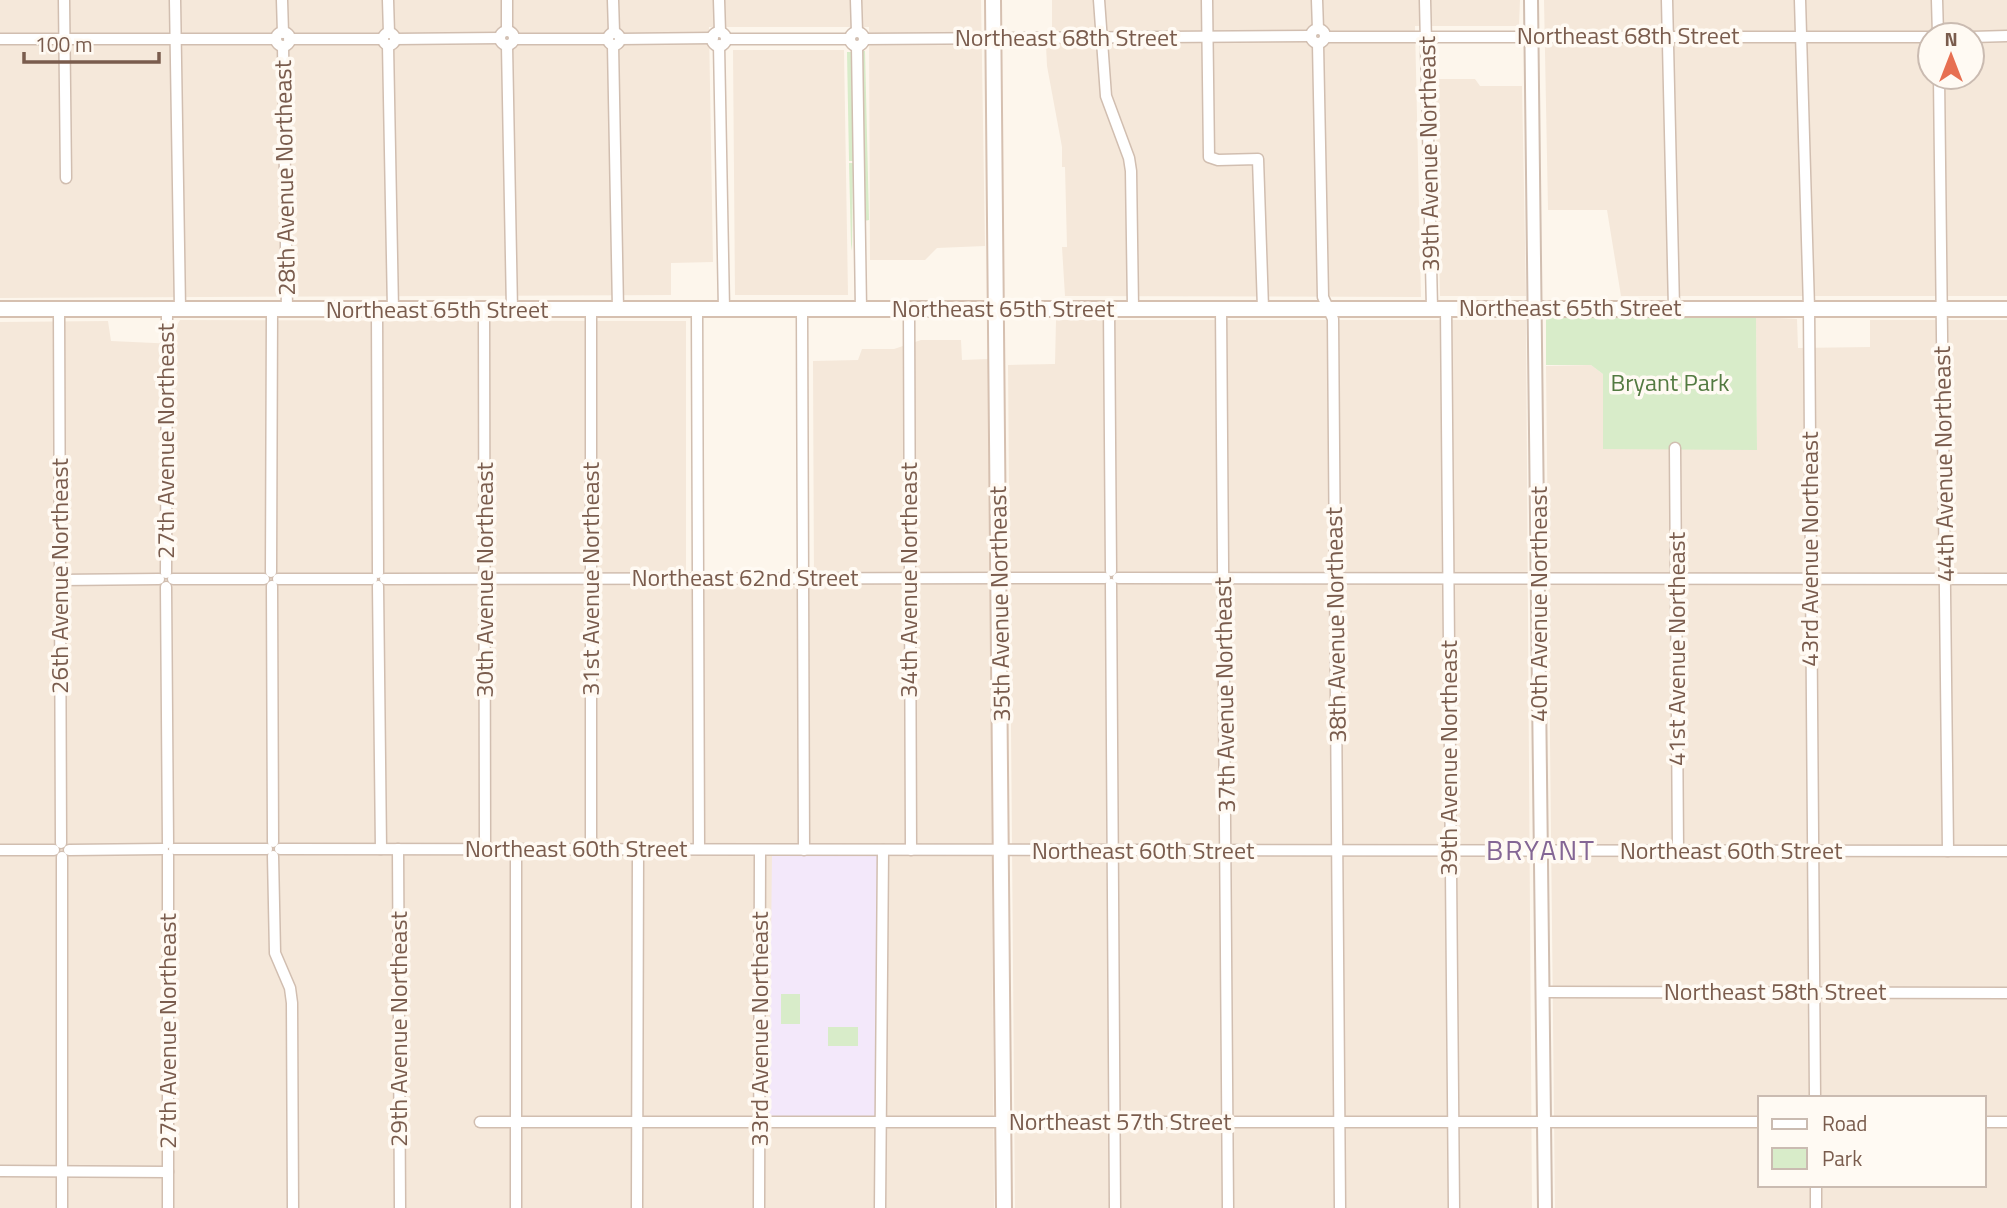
<svg xmlns="http://www.w3.org/2000/svg" width="2007" height="1208" font-family="'Titillium Web',sans-serif">
  <style>
    .residential { fill: #f5e8da; fill-rule: evenodd }
    .education { fill: #f3e8fa }
    .green { fill: #d8ecc9 }
    .lines { fill: none; stroke-linecap: round; stroke-linejoin: round }
    .minor-casing { stroke: #d1beb0; stroke-width: 13 }
    .tertiary-casing { stroke: #d1beb0; stroke-width: 16 }
    .secondary-casing { stroke: #d6c0b0; stroke-width: 18 }
    .minor { stroke: #fff; stroke-width: 10 }
    .tertiary { stroke: #fff; stroke-width: 12 }
    .secondary { stroke: #fff; stroke-width: 14 }
    .labels { text-anchor: middle; stroke-width: 7; stroke-linejoin: round; paint-order: stroke }
    .street-label { font-size: 24px; fill: #7a5c4d; stroke: #fffaf3 }
    .park-label { font-size: 24px; fill: #537a41; stroke: #fffaf3 }
    .quarter-label { font-size: 28px; letter-spacing: 2px; fill: #846695; stroke: #fffaf3 }
  </style>
  <rect width="100%" height="100%" fill="#fdf6ec"/>
  <g class="residential">
    <polygon points="0,0 981,0 985,246 937,248 925,260 870,260 869,27 709,27 713,262 671,263 671,295 0,298"/>
    <polygon points="1052,0 1520,0 1519,26 1415,26 1421,297 1065,296 1062,247 1067,247 1065,167 1062,167 1062,147 1047,66 1046,45 1052,45"/>
    <path d="M 1544,0 L 2007,0 L 2007,296 L 1621,296 L 1607,210 L 1548,210 ZM 1930,35 L 1972,35 L 1972,77 L 1930,77 Z"/>
    <polygon points="733,50 844,50 848,295 735,295"/>
    <polygon points="1475,79 1480,86 1522,86 1526,296 1440,296 1435,79"/>
    <path d="M 1756,317 L 1797,319 L 1798,348 L 1870,347 L 1870,320 L 2007,320 L 2007,1208 L 1555,1208 L 1546,366 L 1591,365 L 1603,374 L 1757,450 ZM 1760,1098 L 1984,1098 L 1984,1185 L 1760,1185 Z"/>
    <polygon points="180,320 686,321 686,587 814,586 813,361 858,360 862,349 894,349 921,340 961,340 962,360 989,359 994,1208 0,1208 0,322 108,321 111,341 176,344 176,327"/>
    <polygon points="1056,320 1526,320 1532,1208 1015,1208 1008,365 1055,364"/>
  </g>
  <polygon class="education" points="877,855 875,1119 769,1118 772,856"/>
  <g class="green">
    <polygon points="861,51 865,51 869,220 864,221"/>
    <polygon points="847,52 851,52 853,161 849,161"/>
    <polygon points="849,163 853,163 852,251 851,244"/>
    <polygon points="1546,316 1756,317 1757,450 1603,449 1603,374 1591,365 1546,365"/>
    <rect x="781" y="994" width="19" height="30"/>
    <rect x="828" y="1027" width="30" height="19"/>
  </g>
  <g class="lines">
    <defs>
      <g id="minor">
        <polyline points="64,0 66,178"/>
        <polyline points="175,0 180,309"/>
        <polyline points="282,0 283,33"/>
        <polyline points="388,0 389,33"/>
        <polyline points="507,0 507,31"/>
        <polyline points="613,0 614,32"/>
        <polyline points="719,0 720,32"/>
        <polyline points="856,0 857,32"/>
        <polyline points="1099,0 1106,96 1129,158 1131,171 1133,308"/>
        <polyline points="1207,0 1209,157 1218,160 1258,159 1263,308"/>
        <polyline points="1317,0 1318,29"/>
        <polyline points="1425,0 1432,308"/>
        <polyline points="1667,0 1674,308"/>
        <polyline points="1800,0 1809,308 1815,1098"/>
        <polyline points="1937,0 1938,35"/>
        <circle cx="1318" cy="36" r="7"/>
        <circle cx="507" cy="38" r="7"/>
        <circle cx="857" cy="39" r="7"/>
        <circle cx="719" cy="39" r="7"/>
        <circle cx="283" cy="39" r="7"/>
        <circle cx="389" cy="39" r="6"/>
        <circle cx="614" cy="39" r="6"/>
        <polyline points="1325,37 1930,37"/>
        <polyline points="1972,37 2007,36"/>
        <polyline points="0,39 276,39"/>
        <polyline points="289,39 382,39"/>
        <polyline points="395,39 500,38"/>
        <polyline points="514,39 607,39"/>
        <polyline points="620,39 713,38"/>
        <polyline points="726,39 850,39"/>
        <polyline points="864,39 1310,36"/>
        <polyline points="1318,44 1323,297 1333,319 1340,1208"/>
        <polyline points="388,45 393,310"/>
        <polyline points="613,45 618,309"/>
        <polyline points="719,45 724,309"/>
        <polyline points="283,46 287,310"/>
        <polyline points="507,46 512,310"/>
        <polyline points="857,46 861,309"/>
        <polyline points="1939,77 1948,851"/>
        <polyline points="1109,308 1111,571"/>
        <polyline points="1221,308 1228,1208"/>
        <polyline points="1446,308 1454,1208"/>
        <polyline points="59,309 61,843"/>
        <polyline points="591,309 591,850"/>
        <polyline points="697,309 699,849"/>
        <polyline points="909,309 911,850"/>
        <polyline points="377,310 378,573"/>
        <polyline points="484,310 485,849"/>
        <polyline points="802,310 804,850"/>
        <polyline points="1675,448 1678,850"/>
        <polyline points="271,572 272,309"/>
        <polyline points="166,573 167,309"/>
        <polyline points="1118,578 2007,579"/>
        <polyline points="173,579 264,579"/>
        <polyline points="278,579 372,579"/>
        <polyline points="385,579 1105,578"/>
        <polyline points="60,580 159,579"/>
        <polyline points="1111,584 1115,1208"/>
        <polyline points="272,586 273,842"/>
        <polyline points="378,586 381,849"/>
        <polyline points="166,587 168,843"/>
        <polyline points="174,849 267,849"/>
        <polyline points="280,849 2007,851"/>
        <polyline points="398,849 400,1208"/>
        <polyline points="0,850 54,850"/>
        <polyline points="69,850 163,849"/>
        <polyline points="273,856 275,953 290,988 292,1003 293,1208"/>
        <polyline points="62,857 62,1208"/>
        <polyline points="1543,992 2007,993"/>
        <polyline points="480,1122 1760,1122"/>
        <polyline points="1984,1122 2007,1122"/>
        <polyline points="0,1171 168,1172"/>
        <polyline points="1816,1185 1816,1208"/>
        <polyline points="168,1208 168,855"/>
        <polyline points="516,1208 516,850"/>
        <polyline points="637,1208 638,850"/>
        <polyline points="759,1208 760,850"/>
        <polyline points="880,1208 883,850"/>
      </g>
      <polyline id="tertiary" points="1531,0 1545,1208"/>
      <g id="secondary">
        <polyline points="993,0 1004,1208"/>
        <polyline points="0,309 2007,309"/>
      </g>
    </defs>
    <use href="#minor" class="minor-casing"/>
    <use href="#tertiary" class="tertiary-casing"/>
    <use href="#secondary" class="secondary-casing"/>
    <use href="#minor" class="minor"/>
    <use href="#tertiary" class="tertiary"/>
    <use href="#secondary" class="secondary"/>
  </g>
  <g class="labels">
    <g class="street-label">
      <text x="1628" y="44">Northeast 68th Street</text>
      <text x="1066" y="46">Northeast 68th Street</text>
      <text transform="translate(1429 154) rotate(-91)" y="8">39th Avenue Northeast</text>
      <text transform="translate(285 178) rotate(-91)" y="8">28th Avenue Northeast</text>
      <text x="1570" y="316">Northeast 65th Street</text>
      <text x="1003" y="317">Northeast 65th Street</text>
      <text x="437" y="318">Northeast 65th Street</text>
      <text transform="translate(166 441) rotate(-90)" y="8">27th Avenue Northeast</text>
      <text transform="translate(1944 464) rotate(-91)" y="8">44th Avenue Northeast</text>
      <text transform="translate(1810 549) rotate(-90)" y="8">43rd Avenue Northeast</text>
      <text transform="translate(60 576) rotate(-90)" y="8">26th Avenue Northeast</text>
      <text x="745" y="586">Northeast 62nd Street</text>
      <text transform="translate(591 579) rotate(-90)" y="8">31st Avenue Northeast</text>
      <text transform="translate(485 580) rotate(-90)" y="8">30th Avenue Northeast</text>
      <text transform="translate(909 580) rotate(-90)" y="8">34th Avenue Northeast</text>
      <text transform="translate(1000 604) rotate(-91)" y="8">35th Avenue Northeast</text>
      <text transform="translate(1539 604) rotate(-90)" y="8">40th Avenue Northeast</text>
      <text transform="translate(1336 625) rotate(-91)" y="8">38th Avenue Northeast</text>
      <text transform="translate(1677 649) rotate(-90)" y="8">41st Avenue Northeast</text>
      <text transform="translate(1225 695) rotate(-91)" y="8">37th Avenue Northeast</text>
      <text transform="translate(1449 758) rotate(-90)" y="8">39th Avenue Northeast</text>
      <text x="576" y="857">Northeast 60th Street</text>
      <text x="1143" y="859">Northeast 60th Street</text>
      <text x="1731" y="859">Northeast 60th Street</text>
      <text x="1775" y="1000">Northeast 58th Street</text>
      <text transform="translate(399 1029) rotate(-90)" y="8">29th Avenue Northeast</text>
      <text transform="translate(760 1029) rotate(-90)" y="8">33rd Avenue Northeast</text>
      <text transform="translate(168 1031) rotate(-90)" y="8">27th Avenue Northeast</text>
      <text x="1120" y="1130">Northeast 57th Street</text>
    </g>
    <g class="park-label">
      <text x="1670" y="391">Bryant Park</text>
    </g>
    <g class="quarter-label">
      <text x="1541" y="860">BRYANT</text>
    </g>
  </g>
  <rect x="1758" y="1096" width="228" height="91" fill="#fffaf3" stroke="#cabbb1" stroke-width="2"/>
  <rect x="1772" y="1119" width="35" height="10" fill="#ffffff" stroke="#cabbb1" stroke-width="2"/>
  <text x="1822" y="1131" font-size="21" fill="#7a5c4d">Road</text>
  <rect x="1772" y="1148" width="35" height="21" fill="#d8ecc9" stroke="#cabbb1" stroke-width="2"/>
  <text x="1822" y="1166" font-size="21" fill="#7a5c4d">Park</text>
  <g transform="translate(1951 56)"><circle r="33" fill="#fffaf3" stroke="#cabbb1" stroke-width="2"/>
  <path d="M0-5L12 26L0 18L-12 26Z" fill="#e76f51"/>
  <text y="-10" font-size="19" font-weight="bold" text-anchor="middle" fill="#7a5c4d">N</text>
  </g>
  <path d="M24 52v10h135v-10" fill="none" stroke="#7a5c4d" stroke-width="3.5"/>
  <text x="35" y="52" font-size="21" fill="#7a5c4d" stroke="#fffaf3" stroke-width="5" paint-order="stroke">100 m</text>
</svg>
